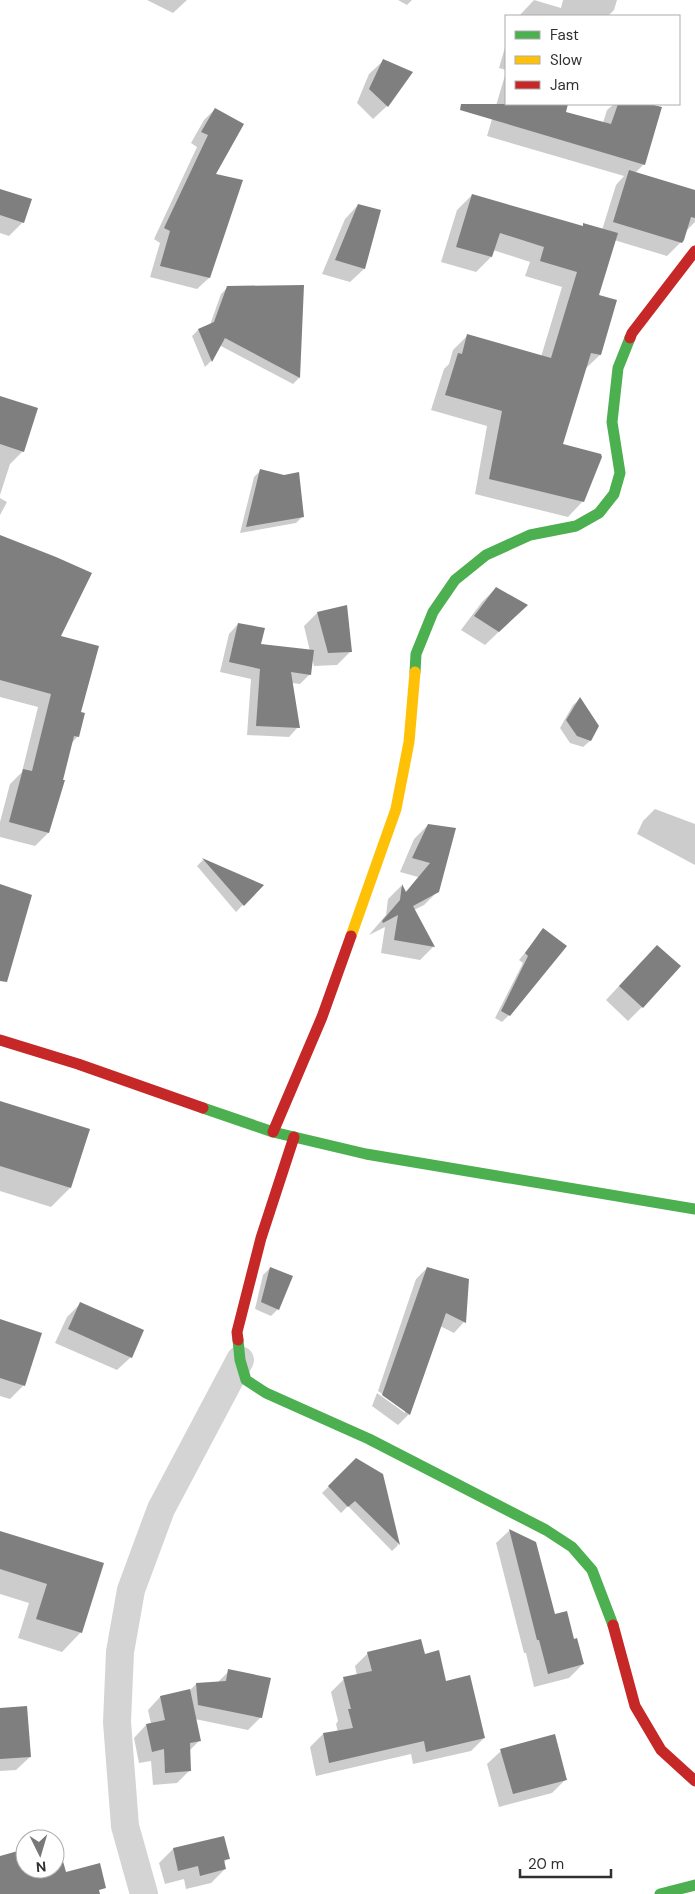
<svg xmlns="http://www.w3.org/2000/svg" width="695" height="1894" font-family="'DM Sans',sans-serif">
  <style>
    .shadow { fill: #0003 }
    .building { fill: #7f7f7f }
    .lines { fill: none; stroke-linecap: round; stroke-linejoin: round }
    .street { stroke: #d4d4d4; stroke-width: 28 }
    .fast { stroke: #4caf50; stroke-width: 11 }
    .slow { stroke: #ffc107; stroke-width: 11 }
    .jam { stroke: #c62828; stroke-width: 11 }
  </style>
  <rect width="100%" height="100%" fill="#fff"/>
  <g class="shadow">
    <polygon points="147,0 187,0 173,13"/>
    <polygon points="398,0 412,0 407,5"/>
    <polygon points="534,0 561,8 563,0 617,0 614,10 608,16 519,16"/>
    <polygon points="506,44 506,70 499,68"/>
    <polygon points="383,61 387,106 373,119 357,103 369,74"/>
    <polygon points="506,72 506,104 567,104 564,113 603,123 607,110 614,104 645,104 661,108 644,164 635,173 695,191 695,222 686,231 683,240 667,256 614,240 598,295 616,301 600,355 585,369 562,445 583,501 568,517 475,494 487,426 431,410 444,369 449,364 453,350 468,335 541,357 562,287 525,276 530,262 493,250 491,257 476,272 441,262 457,210 472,195 582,227 584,225 602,230 616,185 624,176 487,136"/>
    <polygon points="215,109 214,175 241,181 209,278 197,289 150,277 160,243 154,239 197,147 191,143 204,120"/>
    <polygon points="0,190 23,222 9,236 0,233"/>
    <polygon points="358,205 380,211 364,269 350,282 322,274 345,219"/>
    <polygon points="302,286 299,378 293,384 219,345 211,361 205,367 192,336 198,330 210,325 221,294 228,287"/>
    <polygon points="0,397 23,451 10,464 0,495"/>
    <polygon points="261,470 284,476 303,516 296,523 240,533 254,477"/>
    <polygon points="0,498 7,502 0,515"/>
    <polygon points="0,543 60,637 79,713 78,736 71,744 48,833 35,846 0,837 0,822 10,784 22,772 38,707 0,697"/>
    <polygon points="496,588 512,619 485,645 461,630 482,602"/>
    <polygon points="317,613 351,651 337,665 314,666 312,658 310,674 300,684 292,683 298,727 289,737 247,735 251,679 220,672 229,634 238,624 260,645 310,651 304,626"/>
    <polygon points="580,699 597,726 590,741 583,747 570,743 560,728 573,705"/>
    <polygon points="655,809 695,824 695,865 637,834 643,821"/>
    <polygon points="428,825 438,891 424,905 414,910 433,947 420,960 381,953 385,927 369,935 386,915 388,899 401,886 405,893 418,877 400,872 414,839"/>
    <polygon points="203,860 262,885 236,912 197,866"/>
    <polygon points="544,929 509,1015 502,1022 495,1018 523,963 519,960"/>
    <polygon points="643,960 642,1007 628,1021 606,1000"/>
    <polygon points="0,1102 70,1188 51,1207 0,1191"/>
    <polygon points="270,1268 278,1309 271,1316 255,1309 263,1275"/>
    <polygon points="427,1268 464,1322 454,1333 440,1326 409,1414 398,1425 372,1406 377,1393 405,1413 405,1410 378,1391 416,1279"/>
    <polygon points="81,1303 131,1357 117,1370 55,1343 67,1317"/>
    <polygon points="0,1326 24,1385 10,1399 0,1396"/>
    <polygon points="356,1460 382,1475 398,1545 392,1551 348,1506 341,1513 322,1493"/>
    <polygon points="510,1530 554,1616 573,1640 583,1664 569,1678 534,1687 526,1653 524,1653 496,1543"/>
    <polygon points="0,1532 103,1564 81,1632 62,1652 18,1638 29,1603 0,1594"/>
    <polygon points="368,1653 424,1655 446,1683 484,1738 471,1751 413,1764 411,1754 316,1776 310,1747 323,1734 338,1732 336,1724 338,1721 331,1692 344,1679 357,1676 355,1666"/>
    <polygon points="229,1671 261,1717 248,1730 195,1719 200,1740 189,1751 190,1770 177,1783 153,1785 151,1761 139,1763 134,1738 146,1725 151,1724 148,1710 160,1697 190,1690 196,1684 217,1683"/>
    <polygon points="0,1709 30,1757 16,1770 0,1771"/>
    <polygon points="501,1751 566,1779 552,1793 499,1807 487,1764"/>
    <polygon points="223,1837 228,1858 223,1864 225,1869 211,1883 186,1889 184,1879 165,1884 159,1863 173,1849"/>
  </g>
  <g class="building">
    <polygon points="383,59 413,72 388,107 369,89"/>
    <polygon points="461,104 568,104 566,112 611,124 618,104 649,104 662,107 645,165 460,110"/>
    <polygon points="215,108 244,124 216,174 243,180 210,278 160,266 170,231 164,228 208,135 201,132"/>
    <polygon points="629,170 695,190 695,218 691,217 684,240 682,243 613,222"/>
    <polygon points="0,189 32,199 24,223 0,215"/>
    <polygon points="472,194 583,226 583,223 618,233 599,295 617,300 601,355 591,353 563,444 601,454 602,457 584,502 489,479 502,411 445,395 458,353 462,354 467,334 551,358 577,272 540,261 544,247 500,233 492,257 456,247"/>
    <polygon points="358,204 381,210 365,269 335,260"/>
    <polygon points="304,285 300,378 225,338 212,362 198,329 214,322 227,286"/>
    <polygon points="0,396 38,408 24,452 0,444"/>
    <polygon points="260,469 284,475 299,472 304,517 246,527"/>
    <polygon points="0,535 56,557 92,573 61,636 99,646 81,712 85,713 79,737 74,736 63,780 65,780 49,833 9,822 23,769 32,771 51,694 0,680"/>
    <polygon points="496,587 528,605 499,632 474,616"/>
    <polygon points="347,605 352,652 328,653 317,612"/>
    <polygon points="238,623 265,628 261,644 314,650 311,675 291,672 300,728 256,726 260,669 229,662"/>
    <polygon points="580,697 599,726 591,741 577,736 566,720"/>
    <polygon points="428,824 456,828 439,892 413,906 435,947 394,940 398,915 383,923 382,921 400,900 402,884 406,892 430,863 412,858"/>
    <polygon points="202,858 264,885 244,906"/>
    <polygon points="0,884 32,895 7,982 0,981"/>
    <polygon points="543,928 567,946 510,1016 501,1011 528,956 525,953"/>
    <polygon points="657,945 681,966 643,1008 619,986"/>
    <polygon points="0,1101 90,1129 71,1188 0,1166"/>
    <polygon points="270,1267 293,1276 279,1310 261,1302"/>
    <polygon points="427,1267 469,1279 466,1323 446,1313 410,1415 382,1395"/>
    <polygon points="80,1302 144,1330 132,1358 68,1329"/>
    <polygon points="0,1319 42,1333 25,1386 0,1378"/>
    <polygon points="356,1458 383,1474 400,1545 355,1501 348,1507 328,1486"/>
    <polygon points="509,1529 536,1542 555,1614 567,1611 574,1639 577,1638 584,1664 548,1674 539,1640 537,1640"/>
    <polygon points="0,1531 104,1563 82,1633 36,1619 47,1584 0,1569"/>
    <polygon points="421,1639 425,1654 439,1650 446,1681 470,1675 485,1738 426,1752 424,1741 329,1763 323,1733 353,1728 348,1709 351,1709 343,1677 372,1671 367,1652"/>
    <polygon points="228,1669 271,1678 262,1718 198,1705 196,1683 226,1681"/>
    <polygon points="190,1689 201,1741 190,1743 191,1771 165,1773 164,1749 152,1752 146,1724 165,1720 160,1696"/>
    <polygon points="27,1706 31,1757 0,1759 0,1708"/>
    <polygon points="555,1734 567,1780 513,1794 500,1749"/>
    <polygon points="224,1836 230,1859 224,1860 226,1869 200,1876 198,1866 178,1871 173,1848"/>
    <polygon points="57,1840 66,1872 100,1863 106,1888 99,1890 100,1894 0,1894 0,1856 25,1849 25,1869 55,1869 55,1841"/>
  </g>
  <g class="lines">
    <polyline class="street" points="144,1894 125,1826 117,1722 120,1652 131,1590 161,1509 240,1360"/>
    <g class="fast">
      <polyline points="415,672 416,654 433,612 455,580 486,555 530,535 576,526 599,513 614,494 620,473 612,422 618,368 630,338"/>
      <polyline points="203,1108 273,1132 366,1154 695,1209"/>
      <polyline points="238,1340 240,1360 246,1380 266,1393 369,1439 546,1530 572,1547 592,1570 613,1625"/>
      <polyline points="660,1894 695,1885"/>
    </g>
    <polyline class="slow" points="351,936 396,809 409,742 415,672"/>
    <g class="jam">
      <polyline points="630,338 632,333 695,251"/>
      <polyline points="0,1040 78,1064 203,1108"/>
      <polyline points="273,1132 322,1017 351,936"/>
      <polyline points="238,1340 237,1332 261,1238 294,1137"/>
      <polyline points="613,1625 635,1706 661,1750 695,1781"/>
    </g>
  </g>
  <rect x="505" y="15" width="175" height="90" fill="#ffffff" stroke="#acacac"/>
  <rect x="515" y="31" width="25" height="8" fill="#4caf50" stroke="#acacac"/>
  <text x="550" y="40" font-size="15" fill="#303030">Fast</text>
  <rect x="515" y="56" width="25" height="8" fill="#ffc107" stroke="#acacac"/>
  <text x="550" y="65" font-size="15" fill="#303030">Slow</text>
  <rect x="515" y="81" width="25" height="8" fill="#c62828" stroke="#acacac"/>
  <text x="550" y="90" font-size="15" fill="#303030">Jam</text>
  <g transform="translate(40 1854) rotate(175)"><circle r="24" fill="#ffffff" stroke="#acacac"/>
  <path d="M0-4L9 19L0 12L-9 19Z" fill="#787878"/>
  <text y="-8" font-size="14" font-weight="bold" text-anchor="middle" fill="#303030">N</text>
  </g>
  <path d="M520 1869v8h91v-8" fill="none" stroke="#303030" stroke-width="2.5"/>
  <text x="528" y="1869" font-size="15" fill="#303030" stroke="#ffffff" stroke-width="4" paint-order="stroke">20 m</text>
</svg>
